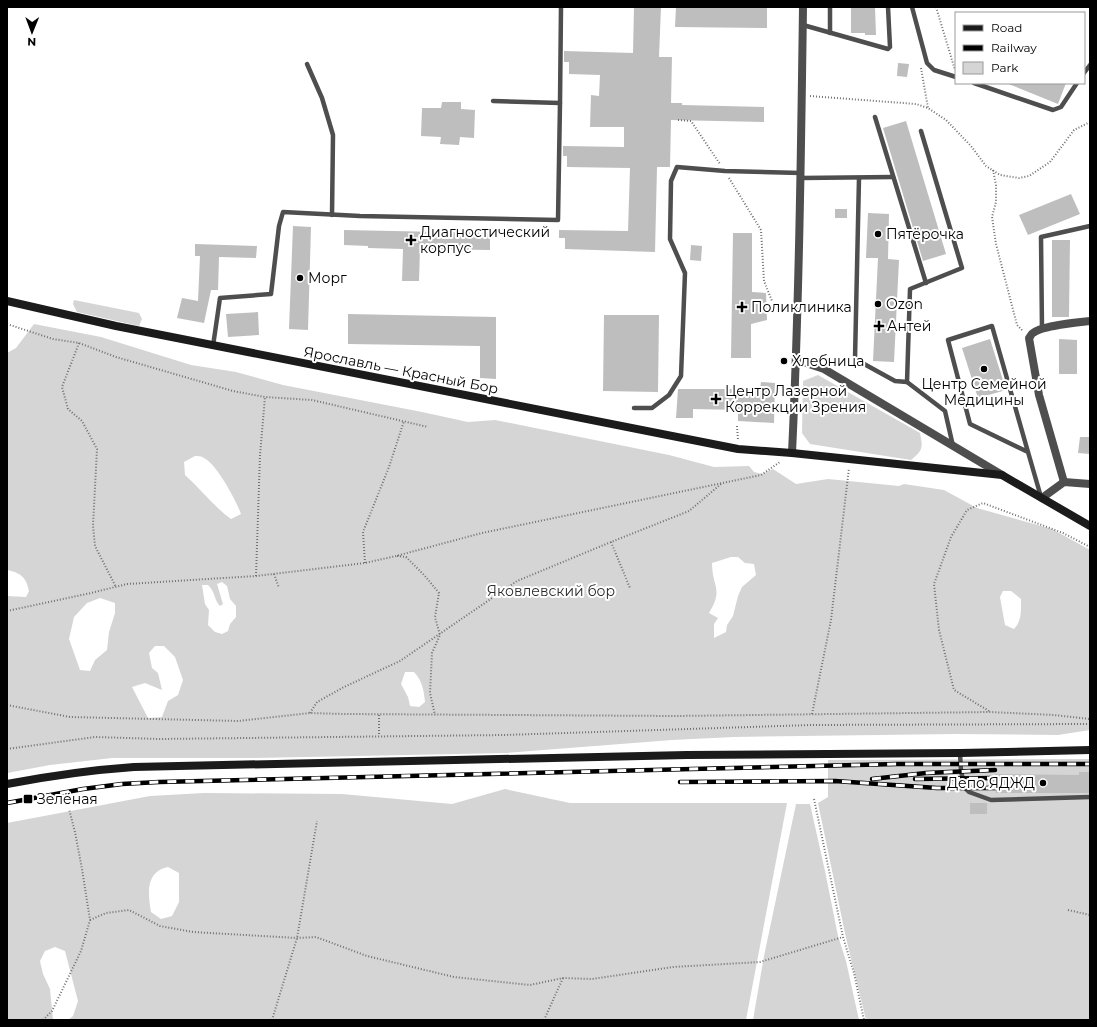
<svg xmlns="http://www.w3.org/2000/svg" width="1097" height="1027" font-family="Montserrat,sans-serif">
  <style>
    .green { fill: #d5d5d5; fill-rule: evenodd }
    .building { fill: #bebebe }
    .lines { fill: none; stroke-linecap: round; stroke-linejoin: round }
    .path { stroke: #707070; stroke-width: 2; stroke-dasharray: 1 2; stroke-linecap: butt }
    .lane { stroke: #4e4e4e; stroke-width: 4.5 }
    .street { stroke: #4e4e4e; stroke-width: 8 }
    .secondary { stroke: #1b1b1b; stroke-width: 8 }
    .rail-casing { stroke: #000; stroke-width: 4.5 }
    .rail { stroke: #fff; stroke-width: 3; stroke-dasharray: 9; stroke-linecap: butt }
    .poi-dot { fill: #000; stroke: #fff; stroke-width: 1.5 }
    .labels { text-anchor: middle; stroke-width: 4; stroke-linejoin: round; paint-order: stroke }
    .poi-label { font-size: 14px; fill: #000; stroke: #fff; text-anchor: start }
    .street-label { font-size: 14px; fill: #000; stroke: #fff }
    .park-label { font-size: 14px; fill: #2c2c2c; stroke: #fff }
  </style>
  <rect width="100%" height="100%" fill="#fff"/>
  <g class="green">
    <polygon points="74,300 139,313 142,319 139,326 77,312 73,304"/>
    <path d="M 34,324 L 101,337 L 191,365 L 236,372 L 283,385 L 422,412 L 468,422 L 495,420 L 669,455 L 714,467 L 749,466 L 754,472 L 762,474 L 773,469 L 796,484 L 828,479 L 899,486 L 904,484 L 944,490 L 977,508 L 1052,529 L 1090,550 L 1090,730 L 1058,735 L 954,734 L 734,737 L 672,740 L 506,753 L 255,758 L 112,758 L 50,765 L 7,773 L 7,596 L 26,597 L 29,591 C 26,577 21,573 7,570 L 7,353 L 16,348 ZM 195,456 C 198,456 201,456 204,458 C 216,463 237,502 241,514 L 231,519 C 213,506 201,489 185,475 L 184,462 ZM 731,557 L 738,557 L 745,563 L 754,564 L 756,575 L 742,587 L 738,596 L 733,616 L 727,625 L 726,632 L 714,638 L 714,624 L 718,618 L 709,613 C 724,589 712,587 712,563 ZM 222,582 L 227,586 L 230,599 L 236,606 L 236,617 L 230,624 L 228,631 L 222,634 L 215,632 L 208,625 L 209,610 L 205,604 L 202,585 L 208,585 C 216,593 213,598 220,606 L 223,604 L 217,584 ZM 1003,591 L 1011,591 L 1021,599 C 1021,610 1022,621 1014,629 L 1005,625 L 1000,597 ZM 100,598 L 115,603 L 115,613 L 109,632 L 107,650 L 95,660 L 90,671 L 80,670 L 69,639 L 74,617 L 87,603 ZM 155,646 L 164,646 L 175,657 L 183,680 L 178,695 L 168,701 L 162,717 L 148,718 L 132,687 L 145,683 L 162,690 L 158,673 L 152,668 L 149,653 ZM 405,672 L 414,672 C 422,680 424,691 425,702 L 419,707 L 410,706 L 408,697 L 401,684 Z"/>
    <path d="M 818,375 L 920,433 C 923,448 923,450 911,460 L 810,444 L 802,433 L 803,381 Z"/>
    <polygon points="1090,759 1090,1020 866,1020 846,938 818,803 828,797 828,760"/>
    <path d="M 505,789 L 570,803 L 787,803 L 746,1020 L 68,1020 L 73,1016 L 78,1001 L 65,951 L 55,947 L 45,951 L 40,961 L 43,974 L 50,989 L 53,1020 L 7,1020 L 7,823 L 150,796 L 204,793 L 342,794 L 452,804 ZM 168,867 L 179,873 L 179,902 L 172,916 L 161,919 L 151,912 C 148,894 145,872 168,867 Z"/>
    <polygon points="796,804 810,804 825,871 838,936 846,961 859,1020 753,1020 764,956"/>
  </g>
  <g class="building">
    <polygon points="634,7 661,7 659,57 672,57 671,103 682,103 682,105 764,107 764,122 671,120 670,167 657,167 655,252 565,249 565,238 559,238 559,230 628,231 630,168 567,167 567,156 563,156 563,146 624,147 624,127 590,127 591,95 599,96 600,75 569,74 569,62 564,62 564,51 633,53"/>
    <polygon points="676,7 767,7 767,28 675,27"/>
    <polygon points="851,7 875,7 876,35 865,35 865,33 851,33"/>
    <polygon points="898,63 909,64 907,77 897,76"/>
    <polygon points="1006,83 1066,83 1058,104"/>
    <polygon points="442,102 461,102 461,109 475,110 474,138 460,137 459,145 440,144 441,137 421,136 422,108 441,108"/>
    <polygon points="906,121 946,254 923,261 883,128"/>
    <polygon points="1071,194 1080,214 1028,235 1019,215"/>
    <rect x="835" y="209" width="12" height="9"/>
    <polygon points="868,213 889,214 888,259 899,260 894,362 873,361 878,258 866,258"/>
    <polygon points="293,226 311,227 308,330 289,329"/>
    <polygon points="344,230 490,233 490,250 420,249 419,281 402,281 403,249 368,248 368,246 344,245"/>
    <polygon points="733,233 752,233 752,292 766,293 767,320 751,324 751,358 731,358"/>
    <polygon points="1052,240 1070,240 1069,317 1052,317"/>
    <polygon points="195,244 257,246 256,258 219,257 218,290 211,290 204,323 177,318 182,298 198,301 200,256 195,256"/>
    <polygon points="691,245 702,246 701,261 690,260"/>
    <polygon points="258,312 259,335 228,337 226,314"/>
    <polygon points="348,314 496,317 496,379 480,378 480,346 348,344"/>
    <polygon points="604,315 659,315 658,392 603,391"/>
    <polygon points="990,339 1006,390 978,398 962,348"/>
    <polygon points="1059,339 1077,340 1077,374 1059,374"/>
    <polygon points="761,382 775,383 774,423 738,421 738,410 693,409 693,418 676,418 678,389 760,389"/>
    <polygon points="1080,437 1090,437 1090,454 1078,453"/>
    <polygon points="1079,772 1090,772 1090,793 996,793 995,774 1079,775"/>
    <rect x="970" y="803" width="17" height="11"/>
  </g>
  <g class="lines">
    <g class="path">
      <polyline points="936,7 955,70"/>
      <polyline points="921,68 928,108"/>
      <polyline points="810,96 916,104 928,108 946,120 971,146 986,166 1000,175 1019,178 1029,176 1050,162 1074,130 1090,122"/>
      <polyline points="678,120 691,121 720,164"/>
      <polyline points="993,170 996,185 996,202 992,217 996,244 1017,325 1023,331"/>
      <polyline points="729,178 761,230 764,281 772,301"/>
      <polyline points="7,324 53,339 79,343 116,357 233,391 265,397 312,400 428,427"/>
      <polyline points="79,343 62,387 68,409 82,421 97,449 93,526 95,546 116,587"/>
      <polyline points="737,426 738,440"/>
      <polyline points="611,542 630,588"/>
      <polyline points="397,556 406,557 425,576 439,593 435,617 440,635 432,653 430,693 435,715"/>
      <polyline points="365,563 363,532 389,467 404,421"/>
      <polyline points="274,574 279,588"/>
      <polyline points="256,576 260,455 265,397"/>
      <polyline points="7,611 91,593 127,584 256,576 365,563 396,556 482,533 761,475 780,462"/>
      <polyline points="7,705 70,717 238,721 310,713 345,714 676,716 990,712 1054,715 1090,719"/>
      <polyline points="989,711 954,690 939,630 934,584 951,537 967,510 983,503 1063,533 1090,547"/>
      <polyline points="310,713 317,702 344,687 400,661 517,581 611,542 689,511 721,484"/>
      <polyline points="812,714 831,620 849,468"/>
      <polyline points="379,715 379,736"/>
      <polyline points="7,749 95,737 160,739 504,735 811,725 1090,724"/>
      <polyline points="814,799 843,937 854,973 864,1020"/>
      <polyline points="1068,910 1090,915"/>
      <polyline points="90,920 106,913 129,910 160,926 193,932 297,938 316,937 367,956 454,977 530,985 563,978 592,979 673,967 760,962 843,937"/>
      <polyline points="43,1020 52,1011 81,951 90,920 82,869 75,832 69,809"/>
      <polyline points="272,1020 297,938 317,821"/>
      <polyline points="544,1020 563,978"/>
    </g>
    <g class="lane">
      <polyline points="912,7 927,63 934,70 956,77"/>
      <polyline points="803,25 888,49 890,47 888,7"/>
      <polyline points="830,33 830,7"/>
      <polyline points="307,64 322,98 333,135 332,215"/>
      <polyline points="1084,73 1090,65"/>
      <polyline points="974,83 1053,110 1061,107 1077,83"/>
      <polyline points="493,101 560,103 561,7"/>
      <polyline points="875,117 926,283"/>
      <polyline points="921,131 962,268 910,289 907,382 945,411 953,446"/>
      <polyline points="801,178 893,177"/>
      <polyline points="859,178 855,359 895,381 907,382"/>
      <polyline points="1042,329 1041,237 1090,226"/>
      <polyline points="213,346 220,298 271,294 279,226 283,212 360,216 558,220 560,103"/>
      <polyline points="634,408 652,408 669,395 681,376 685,273 670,239 671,181 677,167 725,171 801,173"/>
      <polyline points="1028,452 970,424 948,340 992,326 1028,452 1041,497"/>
      <polyline points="960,753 961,771 965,788 969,792 991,800 1090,797"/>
    </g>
    <g class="street">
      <polyline points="797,360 824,369 1002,475"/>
      <path d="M 792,453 C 799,304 801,156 803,7"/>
      <path d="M 1064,482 L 1039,395 L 1029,338 C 1031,336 1031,334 1033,333 C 1041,326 1079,322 1090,321"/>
      <polyline points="1042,498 1064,482 1090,484"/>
    </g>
    <g class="secondary">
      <polyline points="7,301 116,326 738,449 792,453 1002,475 1090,526"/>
      <path d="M 7,784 C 49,776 91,770 134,767 L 687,755 L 960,753 L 1090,750"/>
    </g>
    <defs>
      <g id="rail">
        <polyline points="872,779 926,773 995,770"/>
        <polyline points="915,779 995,778"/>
        <polyline points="680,782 835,781 937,788 996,788"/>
        <polyline points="7,803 83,789 122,784 159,782 897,764 1090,764"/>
      </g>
    </defs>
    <use href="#rail" class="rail-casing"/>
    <use href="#rail" class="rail"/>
  </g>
  <g class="poi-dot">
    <circle cx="878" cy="234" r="4"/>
    <path d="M409 234h4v4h4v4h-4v4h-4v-4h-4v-4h4z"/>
    <circle cx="300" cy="278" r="4"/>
    <circle cx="878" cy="304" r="4"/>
    <path d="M740 301h4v4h4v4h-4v4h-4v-4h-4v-4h4z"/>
    <path d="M877 320h4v4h4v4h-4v4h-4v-4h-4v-4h4z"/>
    <circle cx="784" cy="361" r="4"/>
    <circle cx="984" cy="369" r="4"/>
    <path d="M714 393h4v4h4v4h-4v4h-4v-4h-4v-4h4z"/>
    <circle cx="1043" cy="783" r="4"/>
    <rect x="23" y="794" width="10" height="10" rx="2"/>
  </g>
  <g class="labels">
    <g class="poi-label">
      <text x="420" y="237">Диагностический<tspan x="420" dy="16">корпус</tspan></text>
      <text x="886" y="239">Пятёрочка</text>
      <text x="308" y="283">Морг</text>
      <text x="886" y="309">Ozon</text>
      <text x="751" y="312">Поликлиника</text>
      <text x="887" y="331">Антей</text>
      <text x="792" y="366">Хлебница</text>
      <text x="984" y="389" text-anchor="middle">Центр Семейной<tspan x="984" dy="16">Медицины</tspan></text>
      <text x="725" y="396">Центр Лазерной<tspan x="725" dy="16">Коррекции Зрения</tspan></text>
      <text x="1035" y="788" text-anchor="end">Депо ЯДЖД</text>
      <text x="37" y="804">Зелёная</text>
    </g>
    <g class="street-label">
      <text transform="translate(401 370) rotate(11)" y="5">Ярославль — Красный Бор</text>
    </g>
    <g class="park-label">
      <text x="551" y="596">Яковлевский бор</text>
    </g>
  </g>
  <rect width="1097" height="1027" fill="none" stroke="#000000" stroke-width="16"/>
  <rect x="955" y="12" width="130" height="72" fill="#ffffff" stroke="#999999"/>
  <rect x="963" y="25" width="20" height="6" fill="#1b1b1b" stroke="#999999"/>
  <text x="991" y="32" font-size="12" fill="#000000">Road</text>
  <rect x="963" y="45" width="20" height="6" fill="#000000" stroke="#999999"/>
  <text x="991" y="52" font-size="12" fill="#000000">Railway</text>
  <rect x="963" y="62" width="20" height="12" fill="#d5d5d5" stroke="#999999"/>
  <text x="991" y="72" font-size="12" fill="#000000">Park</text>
  <g transform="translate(32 32) rotate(181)" stroke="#ffffff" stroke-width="3" paint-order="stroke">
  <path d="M0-3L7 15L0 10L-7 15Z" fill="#000000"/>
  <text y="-6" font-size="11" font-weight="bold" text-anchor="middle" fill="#000000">N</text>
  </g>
</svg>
